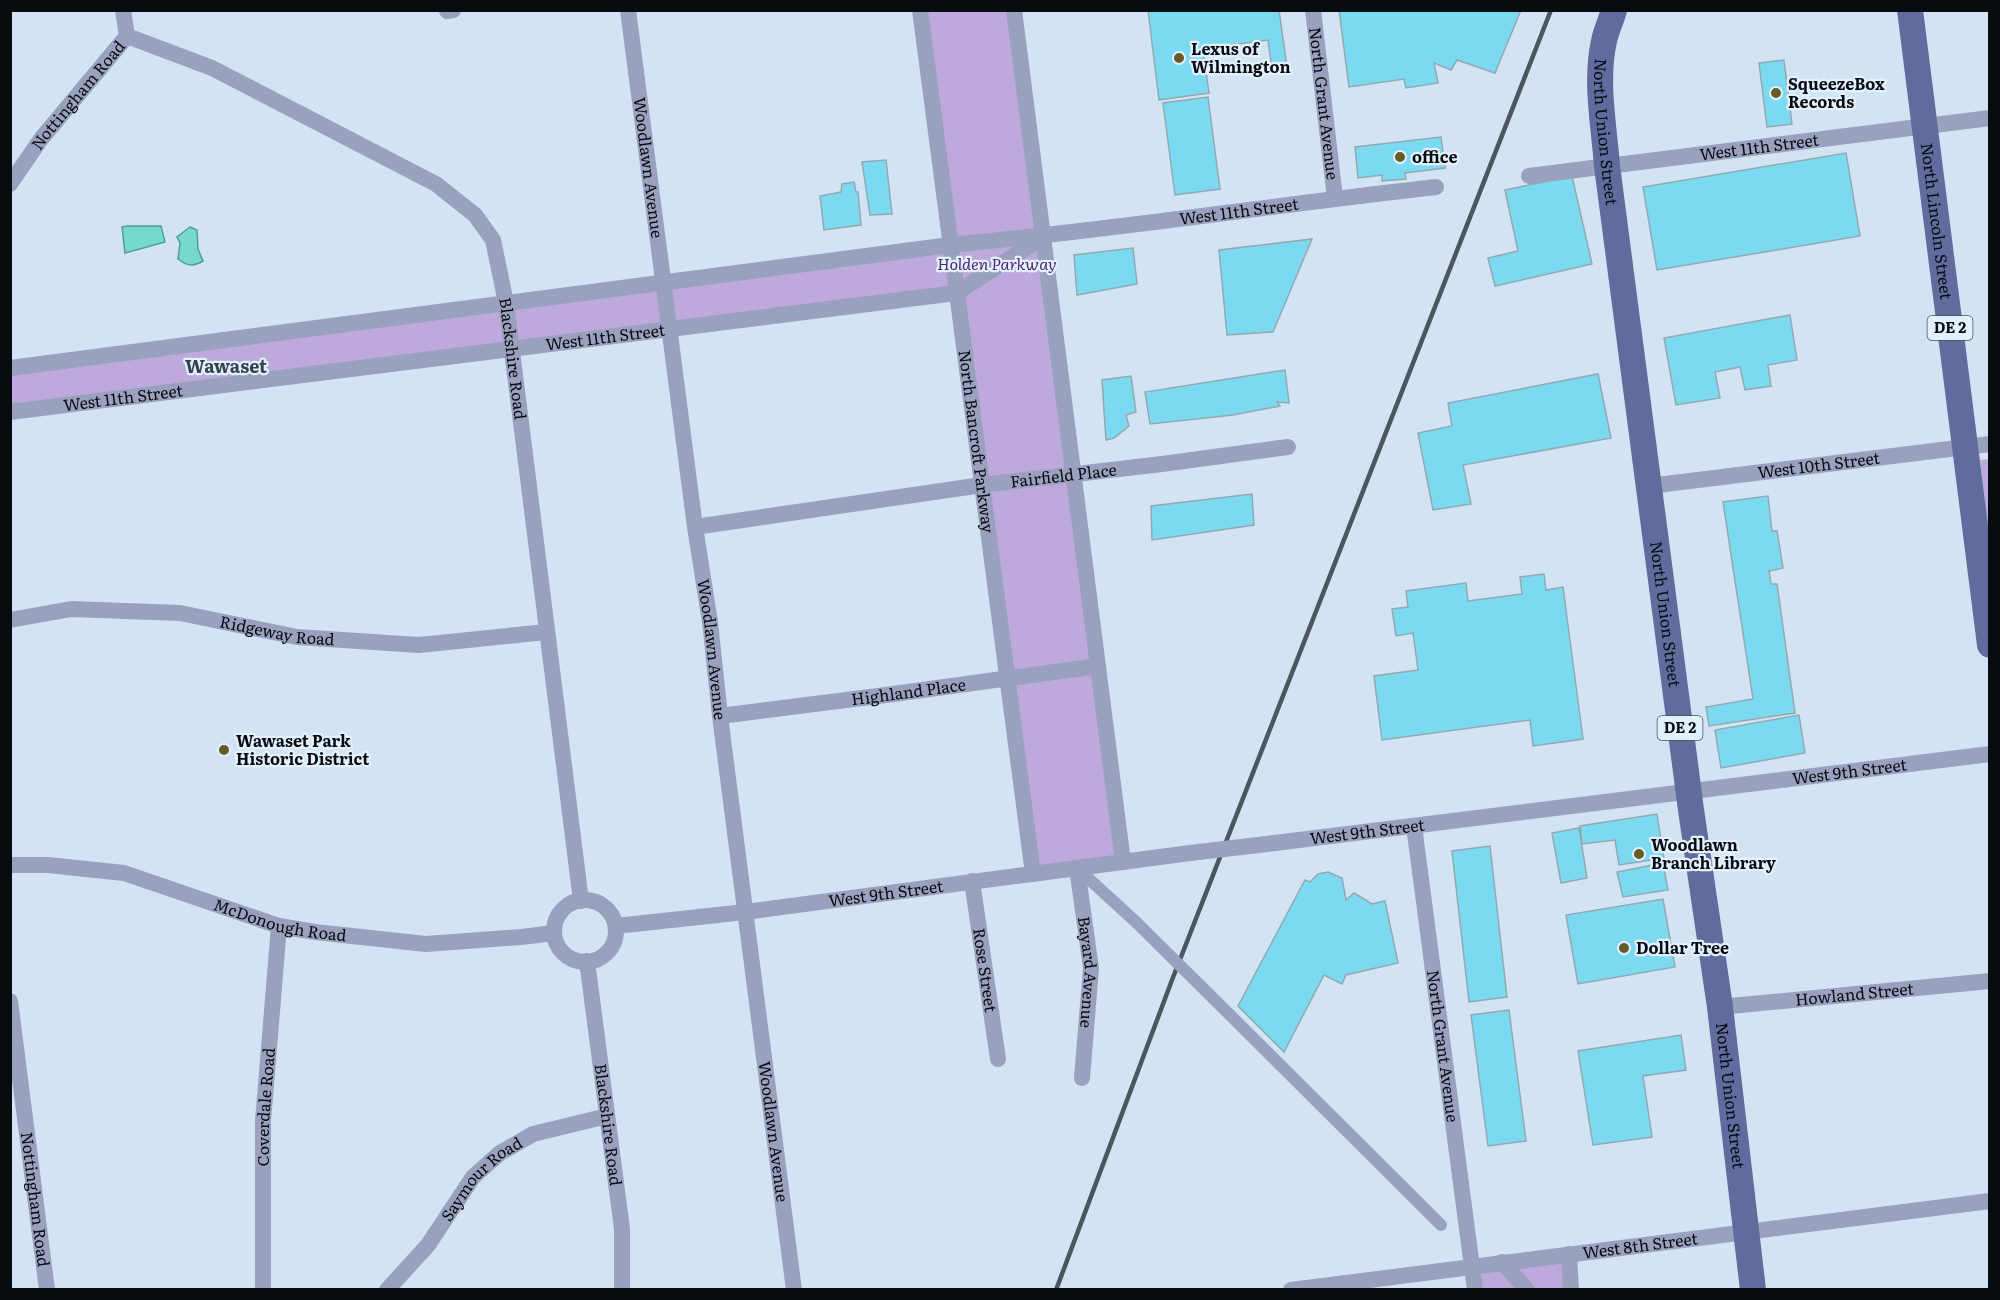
<svg xmlns="http://www.w3.org/2000/svg" width="2000" height="1300" font-family="Literata,serif">
  <style>
    .green { fill: #bea9dc }
    .water { fill: #75d9cf; stroke: #549c96; stroke-width: 1.5 }
    .building { fill: #7bdaf2; stroke: #91a9af; stroke-width: 1.5 }
    .lines { fill: none; stroke-linecap: round; stroke-linejoin: round }
    .pedestrian { stroke: #9aa1be; stroke-width: 12 }
    .minor { stroke: #9aa1be; stroke-width: 16 }
    .primary { stroke: #606b9e; stroke-width: 26 }
    .rail { stroke: #4c565e; stroke-width: 4.5 }
    .pedestrian-bridge { stroke: #9aa1be; stroke-width: 12 }
    .minor-bridge { stroke: #9aa1be; stroke-width: 16 }
    .poi-dot { fill: #645b28; stroke: #e3f1fd; stroke-width: 2 }
    .labels { text-anchor: middle; stroke-width: 4.5; stroke-linejoin: round; paint-order: stroke }
    .shield { fill: #e3f1fd; stroke: #495158; stroke-width: 1.5 }
    .shield-label { font-size: 15px; font-weight: bold; fill: #070c11 }
    .poi-label { font-size: 16px; font-weight: bold; fill: #070c11; stroke: #e3f1fd; text-anchor: start }
    .street-label { font-size: 16px; fill: #070c11; stroke: #e3f1fd }
    .park-label { font-size: 16px; font-style: italic; fill: #4c2773; stroke: #e3f1fd }
    .neighbourhood-label { font-size: 18px; font-weight: bold; fill: #33424e; stroke: #e3f1fd }
  </style>
  <rect width="100%" height="100%" fill="#d2e4f3"/>
  <g class="green">
    <polygon points="920,11 1014,11 1123,862 1033,874 956,293 11,412 10,368 950,245"/>
    <polygon points="1989,459 1990,459 1989,536 1980,460"/>
    <polygon points="1569,1254 1571,1289 1475,1289 1472,1266"/>
  </g>
  <g class="water">
    <polygon points="127,226 161,226 165,242 125,253 122,227"/>
    <path d="M 190,227 L 197,230 L 198,249 L 203,261 C 193,267 187,266 178,259 L 180,243 L 177,237 Z"/>
  </g>
  <g class="building">
    <polygon points="1148,10 1279,10 1287,67 1272,69 1268,40 1203,49 1209,93 1159,100"/>
    <polygon points="1339,10 1521,10 1495,73 1457,60 1451,70 1434,63 1438,83 1406,88 1404,79 1349,87"/>
    <polygon points="1784,60 1792,124 1767,127 1759,63"/>
    <polygon points="1208,97 1220,189 1175,195 1163,103"/>
    <polygon points="1441,137 1445,168 1405,173 1406,179 1382,181 1382,175 1358,178 1355,147"/>
    <polygon points="1846,153 1860,236 1657,270 1643,187"/>
    <polygon points="886,160 892,214 870,215 862,162"/>
    <polygon points="1572,176 1592,264 1495,286 1488,258 1518,251 1505,190"/>
    <polygon points="854,182 856,192 858,192 861,225 824,230 820,196 841,192 842,184"/>
    <polygon points="1312,239 1273,332 1227,335 1219,250"/>
    <polygon points="1133,248 1137,284 1077,295 1074,255"/>
    <polygon points="1790,315 1797,360 1768,365 1771,386 1745,390 1740,367 1715,372 1720,398 1676,405 1664,338"/>
    <polygon points="1285,370 1289,403 1277,402 1280,406 1233,415 1150,424 1145,392"/>
    <polygon points="1598,374 1611,438 1463,465 1471,504 1433,510 1418,433 1452,426 1448,403"/>
    <polygon points="1131,376 1136,412 1126,415 1129,426 1114,438 1106,440 1102,380"/>
    <polygon points="1252,494 1254,525 1152,540 1151,506"/>
    <polygon points="1768,496 1772,531 1777,531 1783,568 1769,571 1771,584 1777,584 1795,713 1709,726 1706,707 1753,699 1723,502"/>
    <polygon points="1544,574 1546,590 1563,587 1583,739 1533,746 1530,720 1382,740 1374,676 1418,670 1413,633 1396,636 1392,609 1408,607 1406,591 1466,583 1468,601 1522,594 1520,577"/>
    <polygon points="1799,715 1805,753 1721,768 1715,730"/>
    <polygon points="1657,814 1664,858 1619,865 1615,840 1582,844 1580,826"/>
    <polygon points="1579,828 1587,878 1561,883 1552,833"/>
    <polygon points="1490,846 1507,997 1469,1002 1452,851"/>
    <polygon points="1663,863 1668,890 1623,897 1617,872"/>
    <polygon points="1328,872 1342,878 1346,900 1354,893 1372,904 1385,901 1398,963 1346,975 1342,984 1324,975 1284,1052 1238,1006 1305,880 1310,882 1318,874"/>
    <polygon points="1663,899 1675,967 1578,984 1566,915"/>
    <polygon points="1509,1010 1526,1141 1488,1146 1471,1015"/>
    <polygon points="1681,1035 1686,1070 1643,1076 1652,1137 1593,1145 1578,1051"/>
  </g>
  <g class="lines">
    <g class="pedestrian">
      <polyline points="1077,868 1137,923"/>
      <polyline points="1230,1015 1441,1225"/>
    </g>
    <g class="minor">
      <polyline points="123,10 127,36"/>
      <path id="s1" d="M 628,10 L 695,527 L 710,622 L 720,716 L 794,1290"/>
      <path id="s2" d="M 920,10 L 1033,874"/>
      <polyline points="1014,10 1123,862"/>
      <path id="s3" d="M 1313,10 L 1335,198"/>
      <polyline points="447,11 453,10"/>
      <path id="s4" d="M 127,36 L 212,68 L 436,184 L 475,215 L 493,240 L 506,303 L 581,901"/>
      <path id="s5" d="M 1529,176 L 1990,118"/>
      <path id="s6" d="M 10,184 L 41,139 L 127,36"/>
      <path id="s7" d="M 10,368 L 950,245 C 1113,230 1274,205 1436,187"/>
      <path id="s8" d="M 10,412 L 956,293 L 1040,239"/>
      <path id="s9" d="M 1649,486 L 1990,444"/>
      <path id="s10" d="M 695,527 L 982,485 L 1162,464 L 1288,447"/>
      <path id="s11" d="M 10,620 L 71,609 L 180,613 L 297,637 L 419,645 L 546,632"/>
      <path id="s12" d="M 720,716 L 886,695 L 1098,666"/>
      <path id="s13" d="M 1414,826 L 1475,1290"/>
      <path id="s14" d="M 1275,843 L 1990,754"/>
      <path id="s15" d="M 10,865 L 48,865 L 124,873 L 279,926 L 315,932 L 426,944 L 521,937 L 554,933"/>
      <path id="s16" d="M 1077,868 L 1091,968 L 1082,1078"/>
      <path id="s17" d="M 972,881 L 998,1059"/>
      <circle cx="585" cy="931" r="31"/>
      <path id="s18" d="M 616,926 L 745,912 L 1190,853"/>
      <path id="s19" d="M 587,961 L 622,1229 L 622,1290"/>
      <path id="s20" d="M 10,1001 L 47,1290"/>
      <path id="s21" d="M 1720,1007 L 1990,981"/>
      <polyline points="1569,1254 1571,1290"/>
      <polyline points="1502,1262 1527,1290"/>
      <path id="s22" d="M 263,1290 L 263,1121 L 279,926"/>
      <path id="s23" d="M 387,1290 L 428,1245 L 473,1177 L 500,1153 L 533,1134 L 607,1116"/>
      <path id="s24" d="M 1291,1290 L 1990,1201"/>
    </g>
    <g class="primary">
      <path id="s25" d="M 1614,10 C 1611,21 1606,31 1604,41 C 1595,81 1604,126 1607,166 L 1691,810 L 1720,1007 L 1753,1290"/>
      <path id="s26" d="M 1910,10 L 1990,645"/>
    </g>
    <polyline class="rail" points="1056,1290 1172,980 1551,10"/>
    <polyline class="pedestrian-bridge" points="1137,923 1230,1015"/>
    <polyline class="minor-bridge" points="1190,853 1275,843"/>
  </g>
  <g class="poi-dot">
    <circle cx="1179" cy="58" r="6"/>
    <circle cx="1776" cy="93" r="6"/>
    <circle cx="1400" cy="157" r="6"/>
    <circle cx="224" cy="750" r="6"/>
    <circle cx="1639" cy="854" r="6"/>
    <circle cx="1624" cy="948" r="6"/>
  </g>
  <g class="labels">
    <g class="shield">
      <rect x="1927.5" y="316" width="45" height="24" rx="4.5"/>
      <rect x="1657.5" y="716" width="45" height="24" rx="4.5"/>
    </g>
    <g class="shield-label">
      <text x="1950" y="333">DE 2</text>
      <text x="1680" y="733">DE 2</text>
    </g>
    <g class="poi-label">
      <text x="1191" y="55">Lexus of<tspan x="1191" dy="18">Wilmington</tspan></text>
      <text x="1788" y="90">SqueezeBox<tspan x="1788" dy="18">Records</tspan></text>
      <text x="1412" y="163">office</text>
      <text x="236" y="747">Wawaset Park<tspan x="236" dy="18">Historic District</tspan></text>
      <text x="1651" y="851">Woodlawn<tspan x="1651" dy="18">Branch Library</tspan></text>
      <text x="1636" y="954">Dollar Tree</text>
    </g>
    <g class="street-label">
      <text dy="6" stroke="none"><textPath href="#s6" startOffset="112">Nottingham Road</textPath></text>
      <text dy="6" stroke="none"><textPath href="#s3" startOffset="94">North Grant Avenue</textPath></text>
      <text dy="6" stroke="none"><textPath href="#s25" startOffset="124">North Union Street</textPath></text>
      <text dy="6" stroke="none"><textPath href="#s5" startOffset="232">West 11th Street</textPath></text>
      <text dy="6" stroke="none"><textPath href="#s1" startOffset="159">Woodlawn Avenue</textPath></text>
      <text dy="6" stroke="none"><textPath href="#s7" startOffset="1239">West 11th Street</textPath></text>
      <text dy="6" stroke="none"><textPath href="#s26" startOffset="213">North Lincoln Street</textPath></text>
      <text dy="6" stroke="none"><textPath href="#s8" startOffset="600">West 11th Street</textPath></text>
      <text dy="6" stroke="none"><textPath href="#s4" startOffset="544">Blackshire Road</textPath></text>
      <text dy="6" stroke="none"><textPath href="#s8" startOffset="114">West 11th Street</textPath></text>
      <text dy="6" stroke="none"><textPath href="#s2" startOffset="435">North Bancroft Parkway</textPath></text>
      <text dy="6" stroke="none"><textPath href="#s9" startOffset="171">West 10th Street</textPath></text>
      <text dy="6" stroke="none"><textPath href="#s10" startOffset="372">Fairfield Place</textPath></text>
      <text dy="6" stroke="none"><textPath href="#s25" startOffset="610">North Union Street</textPath></text>
      <text dy="6" stroke="none"><textPath href="#s11" startOffset="270">Ridgeway Road</textPath></text>
      <text dy="6" stroke="none"><textPath href="#s1" startOffset="645">Woodlawn Avenue</textPath></text>
      <text dy="6" stroke="none"><textPath href="#s12" startOffset="190">Highland Place</textPath></text>
      <text dy="6" stroke="none"><textPath href="#s14" startOffset="579">West 9th Street</textPath></text>
      <text dy="6" stroke="none"><textPath href="#s14" startOffset="93">West 9th Street</textPath></text>
      <text dy="6" stroke="none"><textPath href="#s18" startOffset="272">West 9th Street</textPath></text>
      <text dy="6" stroke="none"><textPath href="#s15" startOffset="278">McDonough Road</textPath></text>
      <text dy="6" stroke="none"><textPath href="#s17" startOffset="90">Rose Street</textPath></text>
      <text dy="6" stroke="none"><textPath href="#s16" startOffset="105">Bayard Avenue</textPath></text>
      <text dy="6" stroke="none"><textPath href="#s21" startOffset="135">Howland Street</textPath></text>
      <text dy="6" stroke="none"><textPath href="#s13" startOffset="222">North Grant Avenue</textPath></text>
      <text dy="6" stroke="none"><textPath href="#s25" startOffset="1096">North Union Street</textPath></text>
      <text dy="6" stroke="none"><textPath href="#s22" startOffset="183">Coverdale Road</textPath></text>
      <text dy="6" stroke="none"><textPath href="#s19" startOffset="165">Blackshire Road</textPath></text>
      <text dy="6" stroke="none"><textPath href="#s1" startOffset="1131">Woodlawn Avenue</textPath></text>
      <text dy="6" stroke="none"><textPath href="#s23" startOffset="147">Saymour Road</textPath></text>
      <text dy="6" stroke="none"><textPath href="#s20" startOffset="200">Nottingham Road</textPath></text>
      <text dy="6" stroke="none"><textPath href="#s24" startOffset="352">West 8th Street</textPath></text>
    </g>
    <g class="park-label">
      <text x="997" y="270">Holden Parkway</text>
    </g>
    <g class="neighbourhood-label">
      <text x="226" y="373">Wawaset</text>
    </g>
  </g>
  <rect width="2000" height="1300" fill="none" stroke="#070c11" stroke-width="24"/>
</svg>
